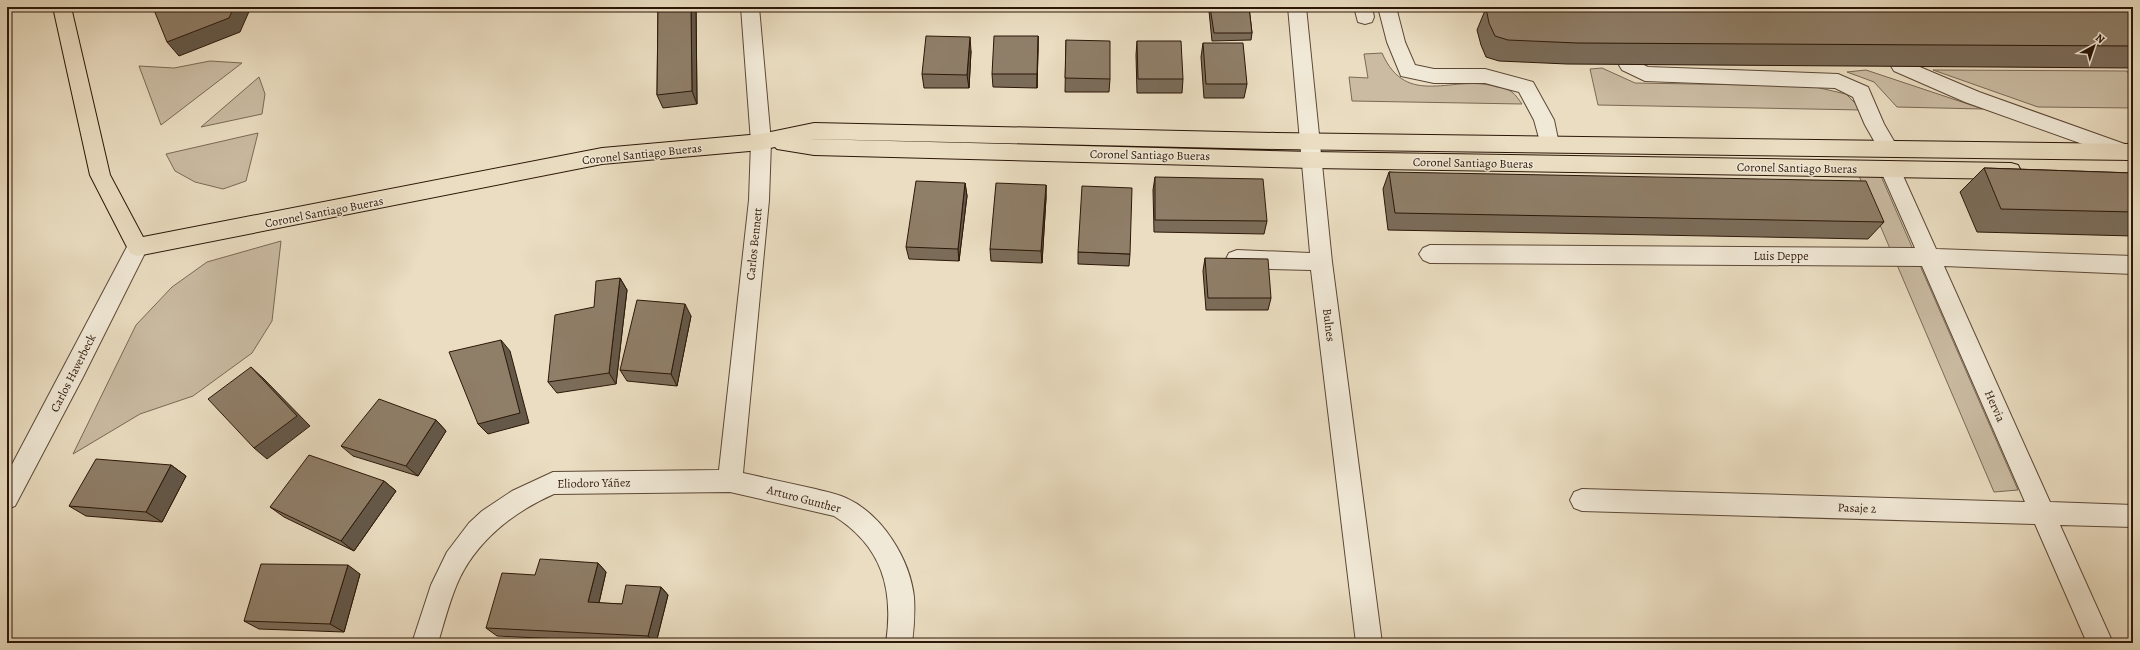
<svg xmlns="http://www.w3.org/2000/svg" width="2140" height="650" font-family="Alegreya,serif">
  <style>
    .green { fill: #cabba2; stroke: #7b6955 }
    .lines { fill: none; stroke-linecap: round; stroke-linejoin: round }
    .minor-casing { stroke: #5c4836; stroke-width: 2 }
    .major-casing { stroke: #2c1708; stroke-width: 2 }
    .minor { fill: #f1e9d7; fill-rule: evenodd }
    .major { fill: #eaddc1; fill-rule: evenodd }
    .wall { fill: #7b6c59; stroke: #2c1708 }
    .shaded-wall { fill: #645849; stroke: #2c1708 }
    .building { fill: #8f7e68; stroke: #2c1708 }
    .labels { text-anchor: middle; stroke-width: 3; stroke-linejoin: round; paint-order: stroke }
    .street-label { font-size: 12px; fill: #2c1708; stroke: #f1e9d7 }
  </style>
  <rect width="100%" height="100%" fill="#eaddc1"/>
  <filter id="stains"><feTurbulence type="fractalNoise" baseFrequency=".005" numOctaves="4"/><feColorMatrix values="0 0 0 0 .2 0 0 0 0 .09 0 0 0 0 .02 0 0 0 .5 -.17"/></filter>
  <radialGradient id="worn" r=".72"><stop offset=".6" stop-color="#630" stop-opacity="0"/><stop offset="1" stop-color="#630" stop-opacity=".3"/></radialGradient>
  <g class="green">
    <path d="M 1382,53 C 1407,110 1454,73 1497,87 C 1502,88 1508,89 1512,92 C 1516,95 1519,100 1522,104 L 1352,101 L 1349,77 L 1368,78 L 1364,54 Z"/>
    <polygon points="210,61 242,63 161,125 139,66 174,68"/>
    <polygon points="1602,68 1635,83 1811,86 1846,94 1862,110 1598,105 1590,69"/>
    <polygon points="1866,70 1983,109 1897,107 1874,82 1847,72"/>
    <polygon points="1933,70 2127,71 2133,81 2133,108 2038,107"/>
    <polygon points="259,77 265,94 262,114 201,127"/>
    <polygon points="258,133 246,181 223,189 195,182 175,171 166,154"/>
    <polygon points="1859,176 1881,176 2018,490 1994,492"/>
    <polygon points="281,241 272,321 252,353 193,396 140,414 73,454 136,325 172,287 207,262"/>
  </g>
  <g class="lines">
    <defs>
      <g id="minor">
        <path d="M 741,7 L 759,7 L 771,142 L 769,200 L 743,473 C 765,478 788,483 811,488 C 823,491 835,493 846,498 C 882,514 910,559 914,597 C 915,613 914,628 912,643 L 886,643 C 894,589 882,546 834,516 L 730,492 L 554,494 C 513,512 475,542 457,584 C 449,603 444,623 438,643 L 412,643 L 431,585 L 447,552 L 469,523 L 482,511 L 512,491 L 553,472 L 719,470 L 749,200 L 751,142 Z"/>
        <polygon points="1288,7 1306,7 1332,262 1382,643 1356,643 1311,270 1237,268 1229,265 1226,259 1229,253 1237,250 1310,253"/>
        <polygon points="1354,7 1372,7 1374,17 1372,22 1365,24 1358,22"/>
        <polygon points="1378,7 1396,7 1405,42 1415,65 1434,69 1485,69 1533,82 1554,120 1559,144 1556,149 1549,152 1542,149 1534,120 1519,92 1485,83 1434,83 1401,76 1387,42"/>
        <polygon points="1629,58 1648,67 1838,74 1868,87 1884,124 1898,148 1895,153 1888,156 1881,153 1865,125 1853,97 1835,88 1645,81 1622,70 1619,65 1622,60"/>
        <polygon points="1901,59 1979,92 2133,147 2133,157 2126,160 2119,157 1965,102 1894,71 1891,66 1894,61"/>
        <polygon points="1890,161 1897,163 1900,169 1936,249 2133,256 2133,274 1944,266 2050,502 2133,505 2133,527 2060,525 2113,643 2087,643 2035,524 1582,511 1574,508 1570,500 1574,492 1582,489 2025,502 1922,266 1430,263 1423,260 1419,254 1423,248 1430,245 1915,248 1880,169 1883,163"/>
        <polygon points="137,238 144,241 148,247 83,377 15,506 7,509 7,474 130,241"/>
      </g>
      <polygon id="major" points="53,7 71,7 110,175 143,237 602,148 761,134 814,123 1276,133 2133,144 2133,160 1276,149 814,139 811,139 1312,152 2011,163 2018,165 2021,171 2018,177 2011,179 1312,168 814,155 777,149 775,147 761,150 602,164 137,256 130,253 90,175"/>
    </defs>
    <use href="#minor" class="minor-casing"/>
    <use href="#major" class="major-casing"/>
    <use href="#minor" class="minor"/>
    <use href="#major" class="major"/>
  </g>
  <g class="wall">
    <polygon points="658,7 696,7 697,104 663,108 657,95"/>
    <polygon points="1209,7 1249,7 1252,33 1251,40 1212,41 1209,11"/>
    <polygon points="1490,7 2133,7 2133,68 1567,64 1499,61 1486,57 1481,45 1477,30 1486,8 1489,8"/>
    <polygon points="1038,36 1038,50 1037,88 993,87 992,74"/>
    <polygon points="1066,40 1110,79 1109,92 1065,92"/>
    <polygon points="1137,41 1183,79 1182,93 1137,93 1136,55"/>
    <polygon points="1203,43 1247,84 1244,98 1204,98 1201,57"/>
    <polygon points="971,51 969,88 924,88 922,74"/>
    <polygon points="1984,168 2133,173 2133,236 1977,232 1960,192"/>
    <polygon points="1389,172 1884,222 1868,239 1388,230 1383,189"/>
    <polygon points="1155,177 1267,221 1264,234 1154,232 1153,190"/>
    <polygon points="965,183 967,196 959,261 909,259 906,247"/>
    <polygon points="1046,185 1046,198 1042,263 991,261 990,249"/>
    <polygon points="1078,252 1130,254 1129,266 1078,264"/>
    <polygon points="1205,258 1271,298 1268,310 1206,310 1203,271"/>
    <polygon points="620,278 627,290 616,384 557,393 548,382 594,307"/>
    <polygon points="691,316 677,386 627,381 620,370"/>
    <polygon points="436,420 446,431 418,476 353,456 341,446"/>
    <polygon points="171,465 186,476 162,522 86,516 69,506"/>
    <polygon points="384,481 396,491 354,551 284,517 270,507"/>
    <polygon points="598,563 606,572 599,603 622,604 661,587 668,595 656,643 644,643 497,636 486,628 535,575"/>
    <polygon points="360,574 344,632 259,629 244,621"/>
  </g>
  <g class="shaded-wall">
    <polygon points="234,7 251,7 240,32 179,56 167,42"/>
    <polygon points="691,7 696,7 697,104 692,91"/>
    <polygon points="1038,36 1038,50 1037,88 1037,74"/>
    <polygon points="970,37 971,51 969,88 967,75"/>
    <polygon points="965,183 967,196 959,261 958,249"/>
    <polygon points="1046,185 1046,198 1042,263 1041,251"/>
    <polygon points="620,278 627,290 616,384 609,373"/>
    <polygon points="685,304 691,316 677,386 671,374"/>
    <polygon points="501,340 510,351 529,423 488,434 478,424"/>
    <polygon points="251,367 264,379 310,426 267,459 254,448"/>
    <polygon points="436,420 446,431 418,476 406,466"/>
    <polygon points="171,465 186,476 162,522 146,512"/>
    <polygon points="384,481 396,491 354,551 341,541"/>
    <polygon points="598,563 606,572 597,611 588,602"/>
    <polygon points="348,565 360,574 344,632 330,624"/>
    <polygon points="661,587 668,595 656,643 655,643 648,636"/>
  </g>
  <g class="building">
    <polygon points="164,7 234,7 229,18 167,42 154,10"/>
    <polygon points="658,7 691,7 692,91 657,95"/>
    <polygon points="1210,7 1249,7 1252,33 1214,33"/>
    <polygon points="1497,7 2133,7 2133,46 1577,43 1508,40 1495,36 1489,23 1486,8 1497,8"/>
    <polygon points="926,36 970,37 967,75 922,74"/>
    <polygon points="994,36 1038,36 1037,74 992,74"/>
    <polygon points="1066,40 1110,41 1110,79 1065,78"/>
    <polygon points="1137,41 1181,41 1183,79 1138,79"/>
    <polygon points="1203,43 1243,43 1247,84 1206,84"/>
    <polygon points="1984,168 2133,173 2133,212 2001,209"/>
    <polygon points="1389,172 1866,181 1884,222 1395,213"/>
    <polygon points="1155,177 1263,179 1267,221 1155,220"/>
    <polygon points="916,181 965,183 958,249 906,247"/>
    <polygon points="996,183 1046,185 1041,251 990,249"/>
    <polygon points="1082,186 1132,188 1130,254 1078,252"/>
    <polygon points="1205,258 1268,259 1271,298 1208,298"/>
    <polygon points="620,278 609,373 548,382 555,315 594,307 596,281"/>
    <polygon points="637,300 685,304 671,374 620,370"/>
    <polygon points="501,340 520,413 478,424 449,352"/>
    <polygon points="251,367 297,416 254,448 208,399"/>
    <polygon points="379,399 436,420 406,466 341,446"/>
    <polygon points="309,455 384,481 341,541 270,507"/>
    <polygon points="96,459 171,465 146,512 69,506"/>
    <polygon points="540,559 598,563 588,602 622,604 626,585 661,587 648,636 486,628 502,573 535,575"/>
    <polygon points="261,564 348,565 330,624 244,621"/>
    <polygon points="233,642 265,643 232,643"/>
  </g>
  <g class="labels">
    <g class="street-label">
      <text transform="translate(642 154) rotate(-6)" y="4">Coronel Santiago Bueras</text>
      <text transform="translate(1150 155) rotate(1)" y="4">Coronel Santiago Bueras</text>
      <text transform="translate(1473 163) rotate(1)" y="4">Coronel Santiago Bueras</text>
      <text transform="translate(1797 168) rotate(1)" y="4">Coronel Santiago Bueras</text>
      <text transform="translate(324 212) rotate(-11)" y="4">Coronel Santiago Bueras</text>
      <text transform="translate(754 244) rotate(-84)" y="4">Carlos Bennett</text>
      <text x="1781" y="260">Luis Deppe</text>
      <text transform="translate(1329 325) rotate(83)" y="4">Bulnes</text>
      <text transform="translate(73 373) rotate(-63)" y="4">Carlos Haverbeck</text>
      <text transform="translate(1995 406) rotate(66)" y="4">Hervia</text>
      <text transform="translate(594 483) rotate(-1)" y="4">Eliodoro Yáñez</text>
      <text transform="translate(804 499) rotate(15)" y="4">Arturo Gunther</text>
      <text transform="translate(1857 508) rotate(2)" y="4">Pasaje 2</text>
    </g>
  </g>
  <rect width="2140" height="650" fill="none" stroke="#eaddc1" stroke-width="24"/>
  <rect x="8" y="8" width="2124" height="634" fill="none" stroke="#2c1708" stroke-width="2"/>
  <rect x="12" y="12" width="2116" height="626" fill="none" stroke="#2c1708"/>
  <g transform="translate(2094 46) rotate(40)" stroke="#f1e9d7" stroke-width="3" paint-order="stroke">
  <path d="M0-3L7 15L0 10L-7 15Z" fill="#2c1708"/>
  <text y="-6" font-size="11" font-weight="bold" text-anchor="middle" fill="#2c1708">N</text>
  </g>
  <rect width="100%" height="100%" filter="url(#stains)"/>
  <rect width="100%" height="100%" fill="url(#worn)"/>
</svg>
